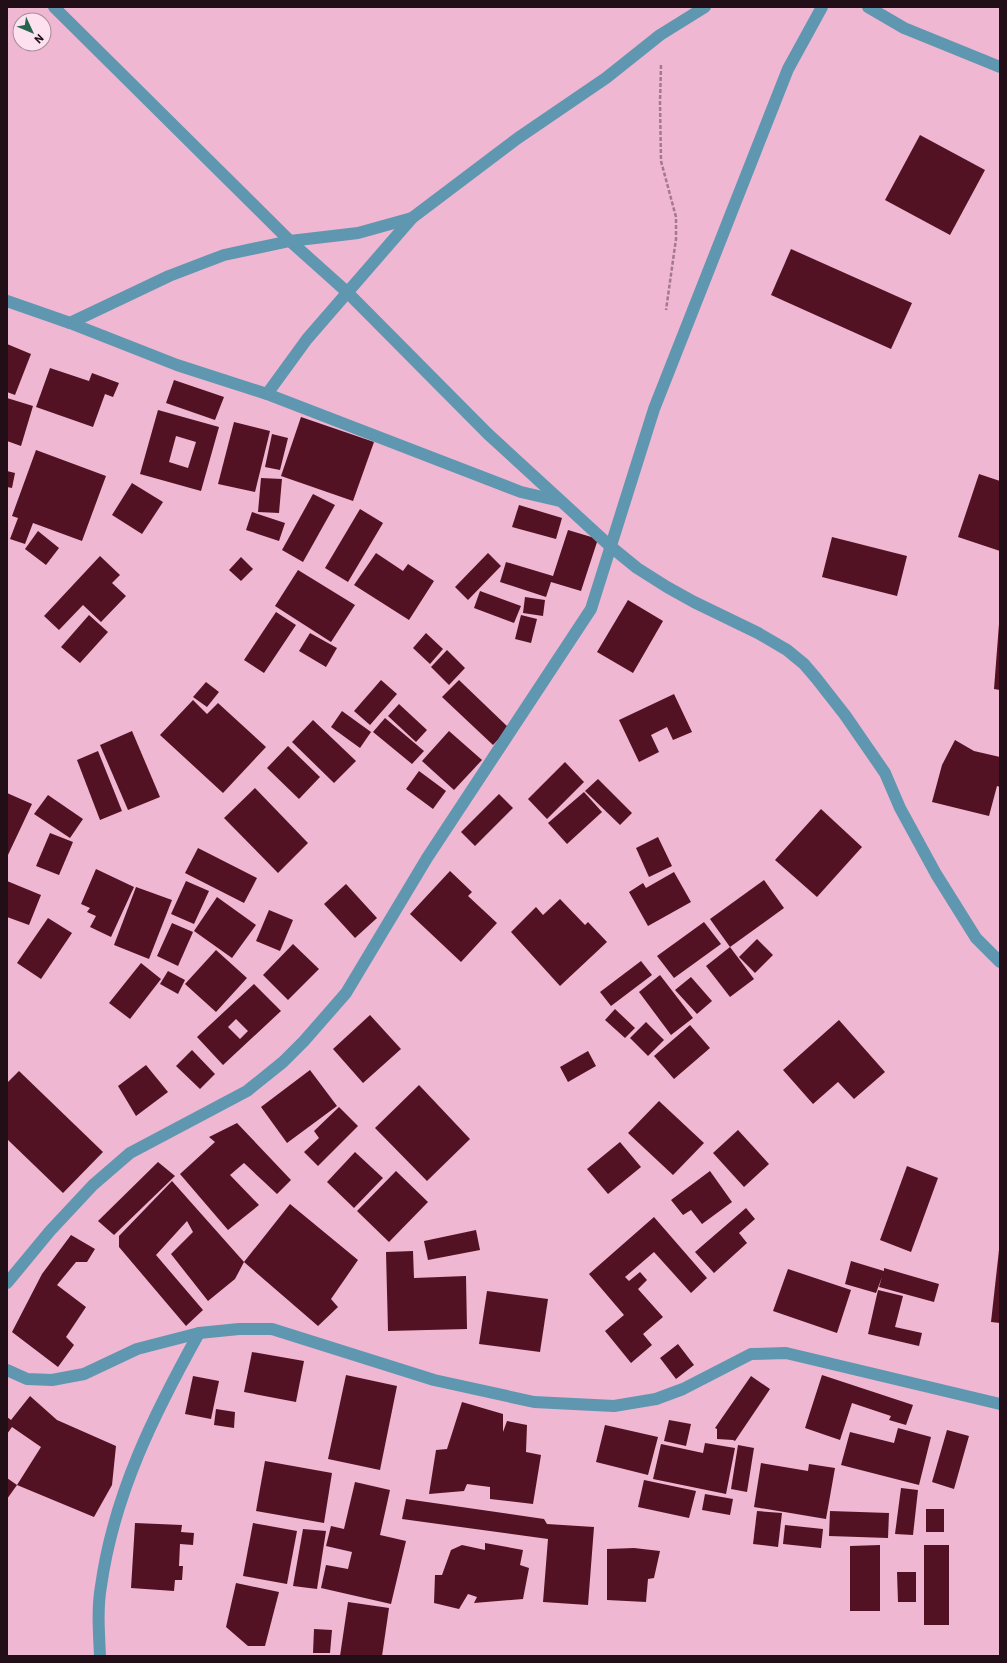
<svg xmlns="http://www.w3.org/2000/svg" width="1007" height="1663" font-family="'IBM Plex Sans',sans-serif">
  <style>
    .building { fill: #521223; fill-rule: evenodd }
    .lines { fill: none; stroke-linecap: round; stroke-linejoin: round }
    .path { stroke: #a4798d; stroke-width: 2.5; stroke-dasharray: 4 2; stroke-linecap: butt }
    .street { stroke: #5f97b1; stroke-width: 12 }
  </style>
  <rect width="100%" height="100%" fill="#efb7d1"/>
  <g class="building">
    <polygon points="920,135 985,170 950,235 885,200"/>
    <polygon points="791,249 912,303 891,349 771,295"/>
    <polygon points="7,344 31,354 15,395 7,392"/>
    <polygon points="50,368 89,381 92,373 119,383 113,397 105,394 93,427 36,407"/>
    <polygon points="174,380 224,397 215,420 166,403"/>
    <polygon points="7,398 33,406 21,446 7,441"/>
    <path d="M 158,410 L 219,427 L 201,491 L 140,474 ZM 176,436 L 196,442 L 188,468 L 169,462 Z"/>
    <polygon points="301,417 374,442 353,501 281,476"/>
    <polygon points="234,422 270,431 255,492 218,484"/>
    <polygon points="272,434 288,438 280,470 265,467"/>
    <polygon points="36,450 106,476 82,541 33,523 25,544 10,539 18,518 12,516"/>
    <polygon points="7,471 15,473 12,488 7,487"/>
    <polygon points="979,474 1000,481 1000,551 958,537"/>
    <polygon points="261,478 282,479 279,513 258,512"/>
    <polygon points="132,483 163,502 142,534 112,515"/>
    <polygon points="313,494 335,505 303,562 282,550"/>
    <polygon points="519,505 562,518 556,539 512,527"/>
    <polygon points="360,509 383,523 348,582 325,568"/>
    <polygon points="252,512 285,523 279,541 246,530"/>
    <polygon points="568,530 598,539 581,591 551,582 546,597 500,582 506,562 553,576"/>
    <polygon points="38,531 59,548 46,565 25,549"/>
    <polygon points="832,537 907,556 897,596 822,577"/>
    <polygon points="376,553 403,571 408,564 434,581 409,620 354,585"/>
    <polygon points="488,553 501,566 468,600 455,587"/>
    <polygon points="100,556 120,575 112,583 126,596 101,622 83,605 59,630 44,616"/>
    <polygon points="241,557 253,569 241,581 229,570"/>
    <polygon points="298,570 355,605 331,642 275,606"/>
    <polygon points="480,591 521,606 514,623 474,608"/>
    <polygon points="525,597 545,600 543,616 523,613"/>
    <polygon points="628,600 663,621 633,673 597,652"/>
    <polygon points="276,612 296,625 264,673 244,660"/>
    <polygon points="89,615 108,632 80,663 61,647"/>
    <polygon points="521,615 537,619 531,643 515,639"/>
    <polygon points="999,624 1000,624 1000,690 994,689"/>
    <polygon points="310,633 337,648 326,667 299,651"/>
    <polygon points="426,633 443,649 430,664 413,648"/>
    <polygon points="447,650 465,668 449,685 431,667"/>
    <polygon points="381,680 397,694 370,725 354,711"/>
    <polygon points="459,680 509,728 493,745 442,697"/>
    <polygon points="206,682 219,692 207,707 193,697"/>
    <polygon points="674,694 692,732 673,740 667,727 651,735 659,752 639,762 619,720"/>
    <polygon points="193,700 207,714 218,703 266,747 223,793 160,735"/>
    <polygon points="399,704 427,730 416,742 388,716"/>
    <polygon points="342,711 371,732 360,748 331,727"/>
    <polygon points="385,718 424,751 412,764 373,732"/>
    <polygon points="313,720 356,761 334,783 292,742"/>
    <polygon points="132,731 160,797 128,810 100,745"/>
    <polygon points="449,731 482,760 454,790 422,761"/>
    <polygon points="955,740 974,751 1000,757 1000,787 997,786 989,816 932,802 942,765"/>
    <polygon points="288,746 320,777 299,799 267,768"/>
    <polygon points="98,751 122,811 100,820 77,760"/>
    <polygon points="565,762 584,782 547,819 528,799"/>
    <polygon points="419,771 446,791 433,809 406,789"/>
    <polygon points="598,779 632,813 620,825 585,791"/>
    <polygon points="255,788 308,843 278,873 224,818"/>
    <polygon points="584,792 602,812 567,844 548,823"/>
    <polygon points="7,793 32,804 7,857"/>
    <polygon points="499,794 513,808 475,846 461,832"/>
    <polygon points="48,795 83,819 70,838 34,814"/>
    <polygon points="821,809 862,847 817,897 775,860"/>
    <polygon points="50,833 73,842 59,875 36,866"/>
    <polygon points="658,837 672,866 649,877 636,848"/>
    <polygon points="198,848 257,878 244,903 185,873"/>
    <polygon points="96,869 134,887 111,937 90,927 96,916 87,912 90,908 81,904"/>
    <polygon points="450,871 472,892 468,896 497,923 461,962 410,914"/>
    <polygon points="674,872 691,902 648,926 629,892 643,883 646,888"/>
    <polygon points="764,880 784,908 730,947 710,919"/>
    <polygon points="7,881 41,895 29,925 7,917"/>
    <polygon points="186,881 209,891 194,924 171,914"/>
    <polygon points="346,884 377,918 355,938 324,904"/>
    <polygon points="136,887 172,900 149,959 114,945"/>
    <polygon points="217,897 256,925 232,958 194,931"/>
    <polygon points="560,899 585,925 588,922 607,942 560,986 511,932 536,907 543,915"/>
    <polygon points="269,910 293,920 280,951 256,941"/>
    <polygon points="48,918 72,933 41,979 17,963"/>
    <polygon points="704,922 721,944 674,978 657,956"/>
    <polygon points="172,923 193,932 178,966 157,956"/>
    <polygon points="757,939 773,955 755,973 739,957"/>
    <polygon points="293,944 319,969 288,1000 263,975"/>
    <polygon points="730,947 754,979 730,997 706,966"/>
    <polygon points="216,950 247,978 216,1012 185,984"/>
    <polygon points="641,961 652,975 611,1006 600,992"/>
    <polygon points="141,963 161,979 130,1019 109,1003"/>
    <polygon points="168,971 185,980 178,994 160,984"/>
    <polygon points="660,975 693,1018 671,1035 639,992"/>
    <polygon points="691,977 712,1001 697,1014 675,990"/>
    <path d="M 254,984 L 281,1011 L 223,1065 L 197,1037 ZM 236,1019 L 248,1031 L 240,1039 L 228,1027 Z"/>
    <polygon points="615,1009 635,1028 625,1038 605,1020"/>
    <polygon points="370,1015 401,1049 363,1083 333,1049"/>
    <polygon points="839,1020 885,1072 854,1099 838,1082 813,1104 783,1070"/>
    <polygon points="646,1022 664,1040 648,1056 630,1038"/>
    <polygon points="690,1025 710,1048 674,1079 654,1056"/>
    <polygon points="192,1050 215,1074 200,1089 176,1066"/>
    <polygon points="588,1051 596,1066 568,1082 560,1067"/>
    <polygon points="146,1065 168,1092 136,1116 118,1086"/>
    <polygon points="310,1070 337,1106 287,1143 261,1107"/>
    <polygon points="19,1071 103,1152 63,1193 7,1139 7,1083"/>
    <polygon points="419,1085 470,1139 427,1181 375,1128"/>
    <polygon points="659,1101 704,1143 673,1175 628,1133"/>
    <polygon points="339,1107 358,1126 318,1166 304,1152 319,1138 314,1131"/>
    <polygon points="237,1123 291,1180 277,1194 244,1163 230,1175 259,1205 228,1230 180,1174 215,1142 209,1137"/>
    <polygon points="738,1130 769,1164 744,1187 713,1153"/>
    <polygon points="620,1142 641,1167 608,1194 587,1169"/>
    <polygon points="355,1152 383,1178 354,1208 327,1182"/>
    <polygon points="158,1162 175,1176 114,1235 98,1221"/>
    <polygon points="907,1166 938,1178 911,1252 880,1240"/>
    <polygon points="396,1171 428,1202 389,1242 357,1211"/>
    <polygon points="710,1171 732,1202 702,1224 691,1210 683,1215 671,1200"/>
    <polygon points="172,1181 244,1262 235,1279 208,1301 171,1254 193,1232 187,1221 156,1255 203,1310 186,1326 119,1247 119,1236"/>
    <polygon points="290,1204 358,1260 331,1299 338,1307 318,1326 244,1262"/>
    <polygon points="746,1208 755,1219 739,1233 747,1243 714,1273 695,1252"/>
    <polygon points="654,1217 707,1278 691,1293 654,1252 625,1277 629,1281 640,1272 647,1280 638,1289 663,1317 643,1334 652,1345 631,1363 605,1331 624,1315 589,1274"/>
    <polygon points="476,1230 480,1250 428,1260 424,1241"/>
    <polygon points="71,1235 95,1249 87,1262 76,1262 57,1285 86,1307 66,1337 74,1345 58,1367 12,1332 42,1274"/>
    <polygon points="999,1250 1000,1250 1000,1323 991,1322"/>
    <polygon points="413,1251 414,1278 466,1276 467,1329 388,1331 386,1252"/>
    <polygon points="851,1261 884,1271 884,1268 939,1284 934,1302 879,1287 882,1277 876,1293 845,1284"/>
    <polygon points="788,1269 851,1290 837,1333 773,1311"/>
    <polygon points="878,1290 903,1296 895,1327 922,1333 919,1346 868,1334"/>
    <polygon points="487,1291 548,1299 540,1352 479,1344"/>
    <polygon points="678,1344 694,1365 676,1379 660,1358"/>
    <polygon points="252,1352 304,1361 296,1402 244,1392"/>
    <polygon points="346,1375 397,1386 380,1470 328,1459"/>
    <polygon points="822,1375 913,1405 906,1425 889,1420 891,1416 852,1403 840,1440 805,1428"/>
    <polygon points="193,1376 219,1381 211,1419 185,1414"/>
    <polygon points="751,1376 770,1389 735,1441 733,1440 717,1439 717,1429 715,1428"/>
    <polygon points="30,1396 57,1420 116,1446 112,1485 94,1517 17,1485 41,1447 12,1427 7,1434 7,1417 11,1420"/>
    <polygon points="462,1402 503,1414 503,1432 507,1421 527,1425 526,1452 541,1455 533,1504 490,1499 490,1487 467,1484 464,1491 429,1494 436,1450 447,1449"/>
    <polygon points="216,1409 235,1412 234,1428 214,1425"/>
    <polygon points="669,1420 691,1424 686,1446 664,1441"/>
    <polygon points="605,1425 658,1437 648,1475 596,1462"/>
    <polygon points="898,1428 931,1437 919,1485 841,1465 850,1432 894,1443"/>
    <polygon points="947,1430 969,1436 954,1489 932,1482"/>
    <polygon points="705,1443 735,1448 726,1494 653,1479 661,1444 703,1453"/>
    <polygon points="738,1445 754,1448 747,1492 731,1489"/>
    <polygon points="265,1461 332,1473 324,1523 256,1511"/>
    <polygon points="761,1463 808,1471 809,1464 835,1468 826,1519 754,1507"/>
    <polygon points="7,1478 17,1485 7,1499"/>
    <polygon points="644,1480 696,1491 689,1518 638,1507"/>
    <polygon points="355,1482 390,1490 380,1535 406,1541 391,1604 321,1588 326,1565 348,1569 352,1552 326,1546 331,1526 344,1529"/>
    <polygon points="901,1488 918,1490 913,1535 895,1534"/>
    <polygon points="705,1494 733,1499 730,1515 702,1510"/>
    <polygon points="406,1499 544,1519 547,1524 594,1527 588,1605 543,1602 548,1539 402,1519"/>
    <rect x="926" y="1509" width="18" height="23"/>
    <polygon points="757,1511 782,1513 778,1547 753,1544"/>
    <polygon points="830,1511 889,1513 888,1538 829,1536"/>
    <polygon points="135,1523 182,1525 181,1532 194,1533 193,1545 180,1544 179,1566 183,1566 182,1580 175,1580 174,1591 131,1588"/>
    <polygon points="253,1523 297,1531 287,1584 243,1576"/>
    <polygon points="785,1525 823,1529 821,1548 783,1544"/>
    <polygon points="303,1529 326,1531 317,1589 293,1586"/>
    <polygon points="485,1543 523,1550 520,1565 529,1568 523,1599 474,1603 477,1597 468,1594 459,1609 434,1603 435,1575 442,1575 451,1550 462,1545 485,1550"/>
    <polygon points="880,1545 880,1611 850,1611 850,1546"/>
    <rect x="924" y="1545" width="25" height="80"/>
    <polygon points="634,1548 660,1551 654,1578 648,1579 646,1602 607,1600 607,1549"/>
    <polygon points="897,1572 916,1572 916,1602 898,1602"/>
    <polygon points="236,1583 279,1592 265,1646 248,1646 226,1627"/>
    <polygon points="348,1602 389,1608 382,1656 340,1656"/>
    <polygon points="314,1629 332,1630 330,1653 313,1653"/>
  </g>
  <g class="lines">
    <polyline class="path" points="661,65 660,103 661,161 676,217 676,239 666,310"/>
    <g class="street">
      <polyline points="54,7 290,241 347,292 488,434 610,546 637,568 667,587 694,602 758,633 787,650 804,664 816,678 845,715 885,773 900,808 936,874 976,938 1000,962"/>
      <polyline points="868,7 904,28 1000,67"/>
      <polyline points="7,301 70,323 177,365 267,394 521,492 560,501"/>
      <polyline points="70,323 169,276 224,255 290,241 358,233 412,218"/>
      <polyline points="267,394 307,339 412,218 518,138 606,78 660,35 705,7"/>
      <polyline points="7,1283 50,1231 93,1185 130,1153 247,1091 283,1062 304,1041 346,993 427,858 591,609 654,409 788,69 822,7"/>
      <polyline points="7,1370 27,1379 52,1380 84,1374 137,1349 199,1333 239,1329 272,1329 434,1380 534,1402 614,1406 656,1399 683,1389 751,1354 786,1353 1000,1404"/>
      <path d="M 100,1656 C 99,1633 97,1609 101,1586 C 114,1494 154,1414 199,1333"/>
    </g>
  </g>
  <rect width="1007" height="1663" fill="none" stroke="#210e17" stroke-width="16"/>
  <g transform="translate(32 32) rotate(134)"><circle r="19" fill="#fee1ee" stroke="#a68d98"/>
  <path d="M0-3L7 15L0 10L-7 15Z" fill="#266450"/>
  <text y="-6" font-size="11" font-weight="bold" text-anchor="middle" fill="#210e17">N</text>
  </g>
</svg>
